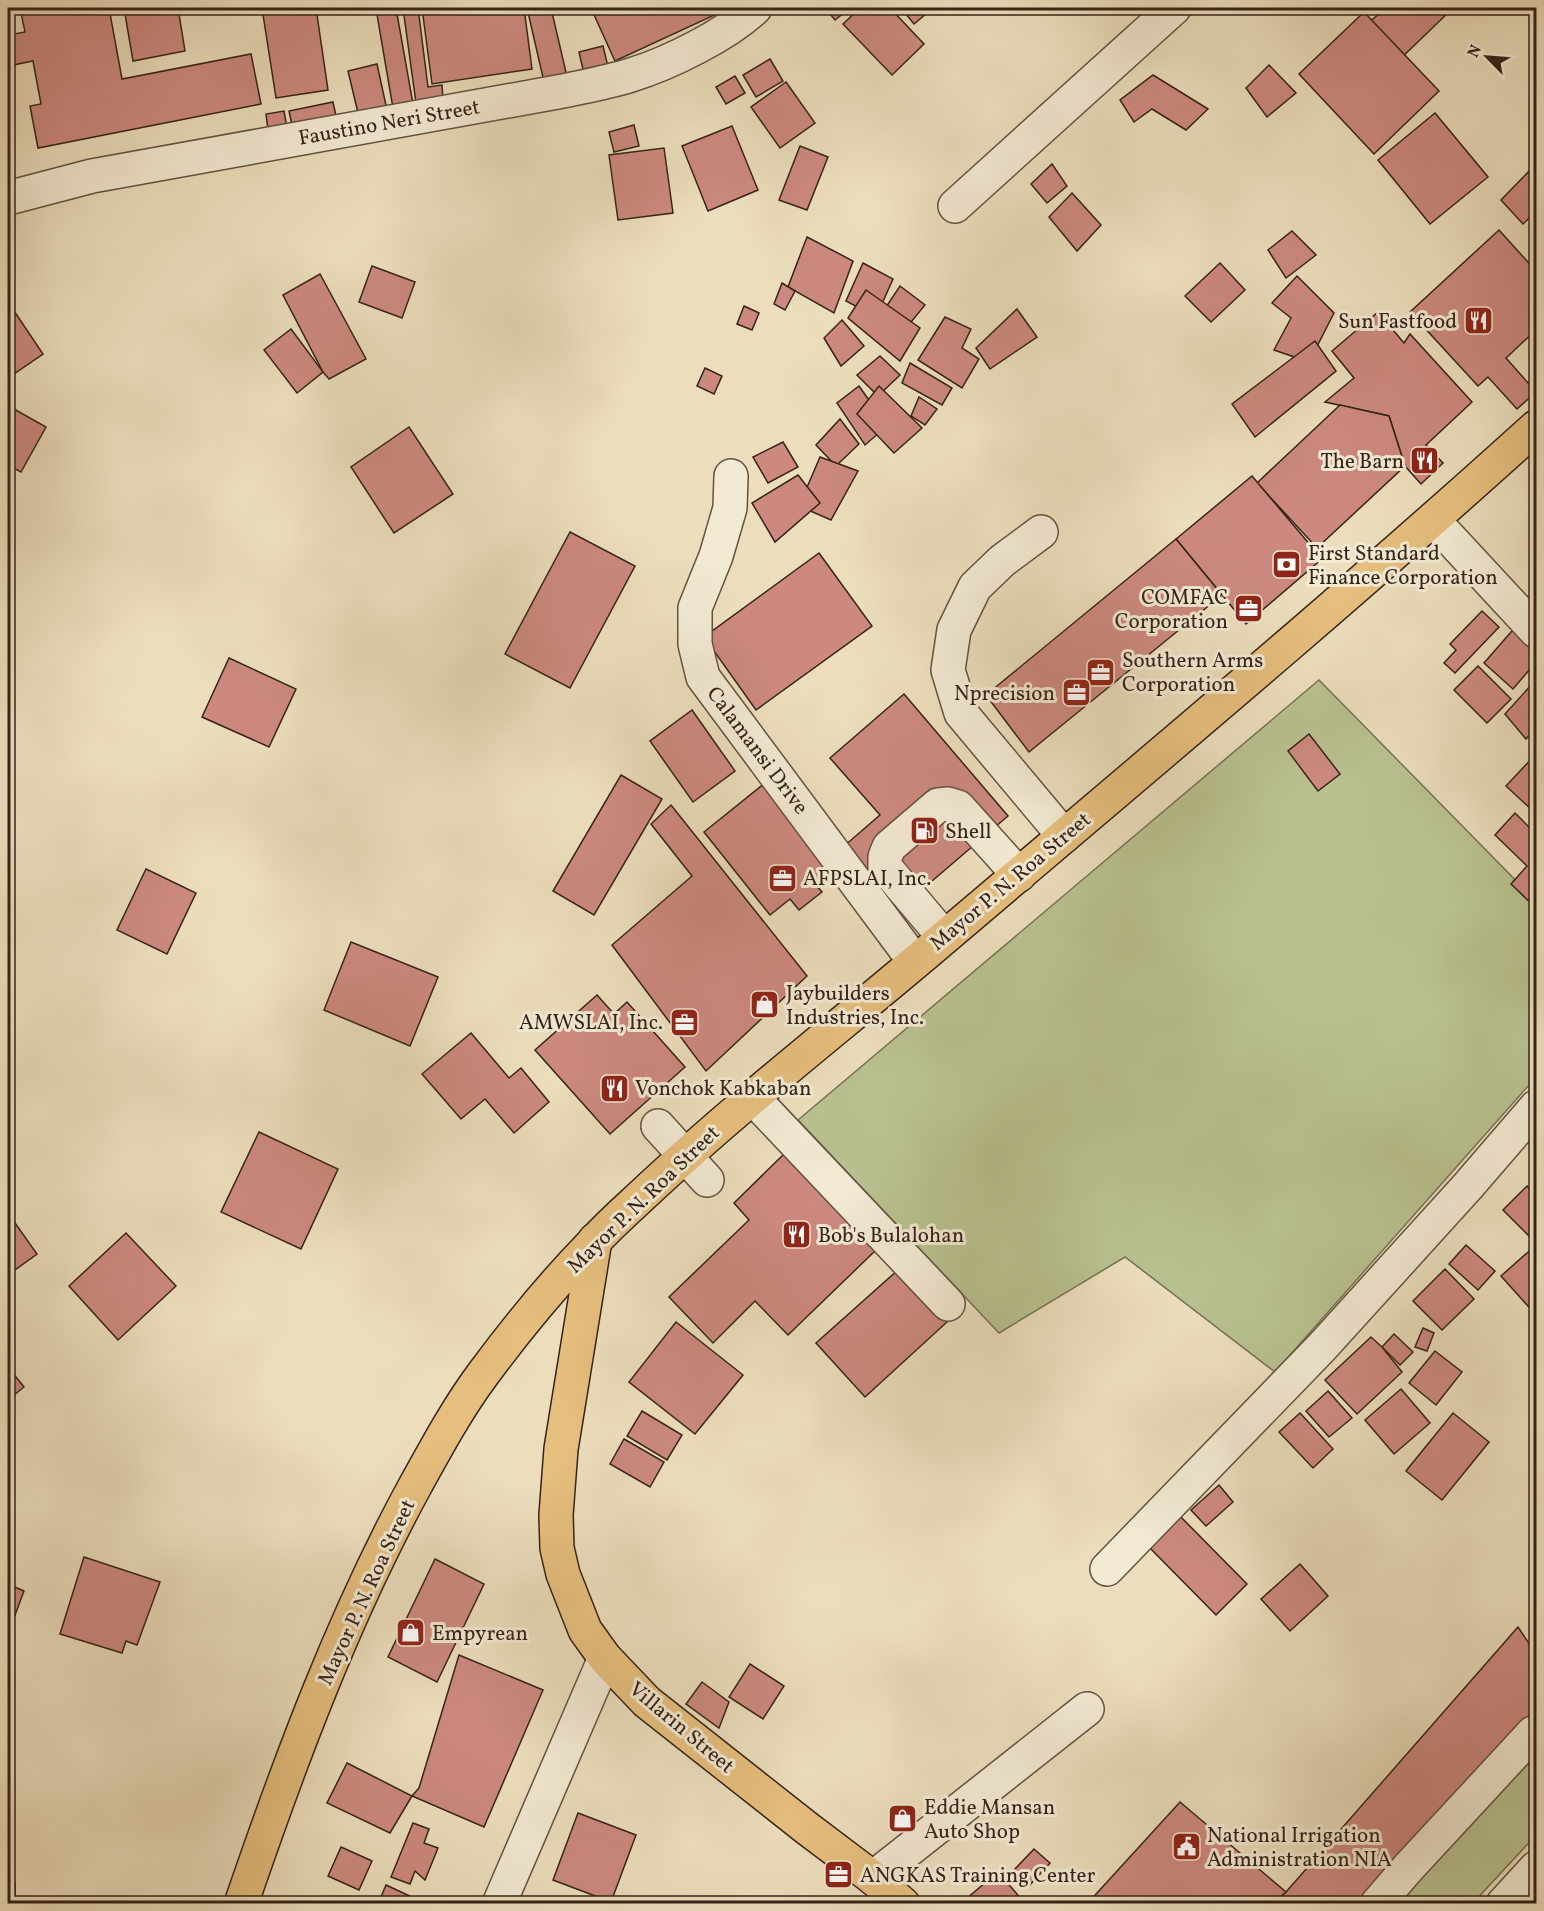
<svg xmlns="http://www.w3.org/2000/svg" width="1544" height="1911" font-family="Vollkorn,serif">
  <style>
    .green { fill: #b9c190; stroke: #777254; stroke-width: 1.5 }
    .building { fill: #cd8980; stroke: #352318; stroke-width: 1.5 }
    .lines { fill: none; stroke-linecap: round; stroke-linejoin: round }
    .minor-casing { stroke: #635241; stroke-width: 36 }
    .major-casing { stroke: #352318; stroke-width: 36 }
    .minor { stroke: #f3ead4; stroke-width: 33 }
    .major { stroke: #e6bf7e; stroke-width: 33 }
    .labels { text-anchor: middle; stroke-width: 6; stroke-linejoin: round; paint-order: stroke }
    .street-label { font-size: 21px; fill: #352318; stroke: #f3ead4 }
    .poi-label { font-size: 21px; fill: #352318; stroke: #f3ead4; text-anchor: start }
  </style>
  <rect width="100%" height="100%" fill="#ecdebd"/>
  <filter id="stains"><feTurbulence type="fractalNoise" baseFrequency=".00333" numOctaves="4"/><feColorMatrix values="0 0 0 0 .2 0 0 0 0 .09 0 0 0 0 .02 0 0 0 .5 -.17"/></filter>
  <radialGradient id="worn" r=".72"><stop offset=".6" stop-color="#630" stop-opacity="0"/><stop offset="1" stop-color="#630" stop-opacity=".3"/></radialGradient>
  <g class="green">
    <polygon points="1319,680 1536,901 1536,1077 1275,1372 1125,1257 999,1333 798,1120"/>
    <polygon points="1536,1749 1536,1835 1473,1903 1397,1904"/>
  </g>
  <g class="building">
    <polygon points="20,8 109,8 122,79 251,54 261,104 38,148 30,106 41,104 33,61 13,65 8,35 25,32"/>
    <polygon points="124,8 178,8 185,51 133,61"/>
    <polygon points="262,8 316,8 328,90 276,98"/>
    <polygon points="384,8 396,8 413,104 393,108 376,9"/>
    <polygon points="403,8 418,8 428,87 442,85 443,99 416,103"/>
    <polygon points="422,8 524,8 532,69 432,84"/>
    <polygon points="527,8 551,8 568,81 545,86"/>
    <polygon points="591,8 719,8 721,12 615,61"/>
    <polygon points="825,8 850,8 835,20"/>
    <polygon points="860,8 890,8 924,44 892,75 843,24"/>
    <polygon points="901,8 933,8 914,24"/>
    <polygon points="1387,8 1453,8 1394,65 1361,28"/>
    <polygon points="1364,12 1439,91 1374,154 1299,74"/>
    <polygon points="603,46 609,71 585,78 579,52"/>
    <polygon points="770,59 783,81 756,97 743,75"/>
    <polygon points="377,64 387,110 359,117 348,71"/>
    <polygon points="1269,65 1296,93 1267,117 1246,88"/>
    <polygon points="1153,75 1208,109 1186,130 1152,109 1134,122 1120,100"/>
    <polygon points="735,76 745,93 726,104 716,87"/>
    <polygon points="786,82 815,123 780,148 751,107"/>
    <polygon points="333,102 337,121 293,130 289,111"/>
    <polygon points="284,111 288,134 269,137 266,114"/>
    <polygon points="1435,113 1488,177 1430,224 1378,160"/>
    <polygon points="634,125 639,146 614,152 609,132"/>
    <polygon points="732,126 758,190 708,211 682,146"/>
    <polygon points="800,146 828,157 807,210 779,200"/>
    <polygon points="664,148 673,213 618,220 609,155"/>
    <polygon points="1052,164 1067,186 1047,203 1031,184"/>
    <polygon points="1536,164 1536,212 1523,224 1501,200"/>
    <polygon points="1072,193 1101,225 1077,251 1049,217"/>
    <polygon points="1499,230 1536,271 1536,330 1506,358 1536,392 1517,409 1488,377 1478,386 1410,312"/>
    <polygon points="1292,231 1316,255 1286,278 1268,250"/>
    <polygon points="807,237 853,261 834,313 788,287"/>
    <polygon points="863,263 893,279 876,317 846,301"/>
    <polygon points="1220,263 1245,290 1211,322 1185,296"/>
    <polygon points="372,266 415,282 402,318 359,302"/>
    <polygon points="320,274 366,359 329,379 323,372 283,295"/>
    <polygon points="1297,276 1334,313 1309,362 1274,350 1291,318 1272,303"/>
    <polygon points="782,283 795,291 785,310 774,304"/>
    <polygon points="900,286 925,305 907,327 884,310"/>
    <polygon points="866,290 920,328 900,361 848,318"/>
    <polygon points="8,302 43,354 8,378"/>
    <polygon points="744,306 759,313 752,330 737,324"/>
    <polygon points="1017,309 1037,337 990,369 976,348"/>
    <polygon points="1378,312 1404,343 1410,334 1472,402 1426,445 1443,463 1421,484 1405,466 1389,416 1325,402 1354,378 1332,351"/>
    <polygon points="945,317 971,329 962,348 979,359 962,388 918,360"/>
    <polygon points="842,320 864,346 841,366 824,338"/>
    <polygon points="291,329 323,372 297,393 264,350"/>
    <polygon points="1315,341 1336,371 1255,437 1232,404"/>
    <polygon points="880,356 900,375 878,396 857,375"/>
    <polygon points="910,363 952,388 942,405 902,383"/>
    <polygon points="705,368 722,376 714,394 697,386"/>
    <polygon points="859,386 887,426 865,445 837,403"/>
    <polygon points="879,386 922,428 894,453 857,414"/>
    <polygon points="919,397 937,409 925,425 911,416"/>
    <polygon points="1340,405 1389,416 1405,466 1317,548 1257,483"/>
    <polygon points="14,409 46,427 21,472 8,465 8,421"/>
    <polygon points="840,419 859,444 836,466 816,445"/>
    <polygon points="409,427 453,494 394,533 351,467"/>
    <polygon points="783,442 798,467 768,483 753,457"/>
    <polygon points="820,457 858,471 831,520 799,506"/>
    <polygon points="798,475 820,503 775,542 752,503"/>
    <polygon points="1252,476 1322,559 1246,624 1176,539"/>
    <polygon points="570,532 635,566 570,688 505,654"/>
    <polygon points="1176,539 1222,595 1029,752 986,695"/>
    <polygon points="819,553 872,626 756,710 704,637"/>
    <polygon points="1482,611 1499,627 1455,673 1444,663 1456,650 1450,644"/>
    <polygon points="1518,624 1536,640 1536,662 1513,689 1484,663"/>
    <polygon points="229,658 296,689 269,747 202,717"/>
    <polygon points="1478,666 1511,699 1487,723 1454,690"/>
    <polygon points="1533,683 1536,686 1536,727 1526,739 1505,714"/>
    <polygon points="904,694 1008,816 897,911 843,847 880,815 830,758"/>
    <polygon points="692,710 735,771 693,802 650,741"/>
    <polygon points="1309,734 1340,774 1318,791 1288,751"/>
    <polygon points="1536,754 1536,802 1531,809 1506,786"/>
    <polygon points="621,775 662,799 594,915 553,891"/>
    <polygon points="770,779 838,865 815,884 822,892 799,910 790,899 770,915 704,832"/>
    <polygon points="671,805 807,976 706,1071 612,945 692,876 651,824"/>
    <polygon points="1515,813 1536,834 1536,908 1511,884 1527,866 1495,835"/>
    <polygon points="146,869 196,893 167,954 117,930"/>
    <polygon points="351,942 438,977 410,1046 324,1010"/>
    <polygon points="597,995 614,1014 627,1002 685,1067 610,1134 535,1050"/>
    <polygon points="471,1033 509,1078 521,1068 549,1102 514,1133 485,1099 461,1119 422,1074"/>
    <polygon points="259,1132 338,1169 301,1249 221,1212"/>
    <polygon points="784,1154 876,1250 788,1335 755,1301 713,1343 669,1297 749,1220 734,1203"/>
    <polygon points="1527,1186 1536,1196 1536,1243 1503,1210"/>
    <polygon points="8,1213 37,1254 8,1275"/>
    <polygon points="126,1233 176,1286 118,1340 69,1286"/>
    <polygon points="1466,1245 1495,1271 1478,1290 1449,1264"/>
    <polygon points="1536,1245 1536,1315 1501,1276"/>
    <polygon points="899,1269 947,1322 865,1397 816,1343"/>
    <polygon points="1445,1269 1474,1299 1442,1330 1413,1301"/>
    <polygon points="676,1322 743,1375 695,1434 629,1382"/>
    <polygon points="1423,1328 1434,1333 1427,1351 1415,1347"/>
    <polygon points="1394,1334 1413,1352 1400,1365 1382,1347"/>
    <polygon points="1371,1337 1382,1347 1402,1372 1357,1414 1325,1380"/>
    <polygon points="1435,1351 1462,1372 1436,1405 1409,1383"/>
    <polygon points="8,1367 24,1387 8,1400"/>
    <polygon points="1401,1389 1430,1423 1394,1454 1365,1420"/>
    <polygon points="1328,1391 1352,1418 1329,1437 1306,1411"/>
    <polygon points="642,1411 682,1435 667,1460 627,1436"/>
    <polygon points="1300,1413 1333,1449 1313,1468 1279,1432"/>
    <polygon points="1453,1413 1489,1442 1442,1500 1406,1471"/>
    <polygon points="624,1439 664,1462 650,1487 610,1464"/>
    <polygon points="1219,1485 1233,1502 1206,1526 1191,1510"/>
    <polygon points="1177,1513 1247,1584 1216,1615 1146,1544"/>
    <polygon points="84,1557 160,1582 137,1645 126,1641 122,1653 60,1634"/>
    <polygon points="435,1559 484,1584 437,1682 388,1657"/>
    <polygon points="1300,1564 1328,1596 1290,1631 1261,1599"/>
    <polygon points="8,1584 24,1591 8,1634"/>
    <polygon points="1518,1627 1536,1654 1536,1717 1372,1904 1272,1904 1286,1892"/>
    <polygon points="459,1655 543,1690 484,1827 412,1796 419,1788"/>
    <polygon points="750,1664 784,1686 763,1719 729,1697"/>
    <polygon points="702,1682 729,1702 719,1728 686,1704"/>
    <polygon points="347,1763 412,1796 390,1833 327,1803"/>
    <polygon points="8,1797 12,1797 10,1849 8,1849"/>
    <polygon points="1180,1802 1286,1892 1272,1904 1087,1904"/>
    <polygon points="578,1813 636,1835 611,1902 553,1880"/>
    <polygon points="413,1823 429,1829 424,1843 438,1848 425,1880 415,1871 410,1884 391,1877"/>
    <polygon points="341,1847 372,1861 359,1890 328,1876"/>
    <polygon points="1034,1849 1050,1863 1029,1886 1013,1871"/>
    <polygon points="998,1872 1023,1901 1020,1904 960,1904"/>
    <rect x="8" y="1882" width="7" height="22"/>
    <polygon points="386,1885 427,1904 378,1904"/>
    <polygon points="1536,1892 1536,1904 1526,1904"/>
  </g>
  <g class="lines">
    <defs>
      <g id="minor">
        <path d="M 8,198 L 92,176 L 563,91 C 586,86 609,82 631,75 C 670,63 726,35 755,8"/>
        <polyline points="955,206 1174,8"/>
        <polyline points="731,476 730,508 716,556 695,608 695,644 703,677 915,962"/>
        <polyline points="1433,520 1536,631"/>
        <polyline points="1041,532 1002,561 975,587 954,630 948,670 961,713 1064,836"/>
        <polyline points="944,937 885,867 885,857 889,847 938,805 948,804 958,807 1019,875"/>
        <polyline points="752,1097 948,1304"/>
        <polyline points="658,1126 707,1180"/>
        <polyline points="1107,1569 1322,1347 1468,1186 1536,1107"/>
        <polyline points="873,1878 1087,1709"/>
        <polyline points="499,1904 605,1658"/>
        <polyline points="1377,1904 1408,1868 1533,1733 1536,1733"/>
        <polyline points="1503,1904 1536,1868"/>
      </g>
      <g id="major">
        <polyline points="595,1240 561,1449 556,1515 557,1548 563,1574 585,1630 605,1658 647,1702 808,1829 873,1878 903,1904"/>
        <path d="M 241,1904 C 290,1761 343,1618 415,1486 C 436,1448 457,1409 483,1374 C 517,1328 553,1284 593,1243 C 611,1223 631,1206 651,1187 C 737,1107 829,1035 919,959 C 1126,783 1335,609 1536,427"/>
      </g>
    </defs>
    <use href="#minor" class="minor-casing"/>
    <use href="#major" class="major-casing"/>
    <use href="#minor" class="minor"/>
    <use href="#major" class="major"/>
  </g>
  <defs>
    <symbol id="restaurant-square" viewBox="-11 -11 22 22"><rect x="-9" y="-9" width="18" height="18" rx="4" fill="#8f2418" stroke="#f3ead4"/><path d="M-5-6h1v4h1v-4h1v4h1v-4h1v5L-1.5 .5V6h-2V.5L-5-1ZM5-6V6H3V1.5H1.5Q1.5-4 5-6Z" fill="#fff"/></symbol>
    <symbol id="bank-square" viewBox="-11 -11 22 22"><rect x="-9" y="-9" width="18" height="18" rx="4" fill="#8f2418" stroke="#f3ead4"/><path d="M-6-4H6V4H-6ZM0-2.3a2.3 2.3 0 1 0 0 4.6a2.3 2.3 0 1 0 0-4.6Z" fill="#fff"/></symbol>
    <symbol id="office-square" viewBox="-11 -11 22 22"><rect x="-9" y="-9" width="18" height="18" rx="4" fill="#8f2418" stroke="#f3ead4"/><path d="M-6-3h4V-5.5h4V-3h4V5H-6ZM-1-4.5V-3h2v-1.5ZM-6 0V1H6V0Z" fill="#fff"/></symbol>
    <symbol id="fuel-square" viewBox="-11 -11 22 22"><rect x="-9" y="-9" width="18" height="18" rx="4" fill="#8f2418" stroke="#f3ead4"/><path d="M-5.5-6h7V0h2V4h1.3V-2.5L3-4.5l.8-.8L6-3V5H2.5V1h-1V6h-7ZM-4.2-4.7v3.2H.2V-4.7Z" fill="#fff"/></symbol>
    <symbol id="shop-square" viewBox="-11 -11 22 22"><rect x="-9" y="-9" width="18" height="18" rx="4" fill="#8f2418" stroke="#f3ead4"/><path d="M-5-2.5h2.3a2.7 3.5 0 0 1 5.4 0H5L5.5 6h-11ZM-1.5-2.5h3a1.5 2.3 0 0 0-3 0Z" fill="#fff"/></symbol>
    <symbol id="civic-square" viewBox="-11 -11 22 22"><rect x="-9" y="-9" width="18" height="18" rx="4" fill="#8f2418" stroke="#f3ead4"/><path d="M-.6-6.5H3V-4.5H.6V-3L4-1V1h2V6H-6V1h2V-1L-.6-3ZM-1.2 2.5V6h2.4V2.5Z" fill="#fff"/></symbol>
  </defs>
  <g fill-rule="evenodd">
    <use href="#restaurant-square" x="1462" y="304" width="33" height="33"/>
    <use href="#restaurant-square" x="1408" y="444" width="33" height="33"/>
    <use href="#bank-square" x="1270" y="548" width="33" height="33"/>
    <use href="#office-square" x="1232" y="592" width="33" height="33"/>
    <use href="#office-square" x="1084" y="656" width="33" height="33"/>
    <use href="#office-square" x="1060" y="676" width="33" height="33"/>
    <use href="#fuel-square" x="908" y="814" width="33" height="33"/>
    <use href="#office-square" x="766" y="862" width="33" height="33"/>
    <use href="#shop-square" x="748" y="988" width="33" height="33"/>
    <use href="#office-square" x="668" y="1006" width="33" height="33"/>
    <use href="#restaurant-square" x="598" y="1072" width="33" height="33"/>
    <use href="#restaurant-square" x="780" y="1218" width="33" height="33"/>
    <use href="#shop-square" x="394" y="1616" width="33" height="33"/>
    <use href="#shop-square" x="886" y="1802" width="33" height="33"/>
    <use href="#civic-square" x="1170" y="1830" width="33" height="33"/>
    <use href="#office-square" x="822" y="1858" width="33" height="33"/>
  </g>
  <g class="labels">
    <g class="street-label">
      <text transform="translate(389 122) rotate(-10)" y="7">Faustino Neri Street</text>
      <text transform="translate(758 750) rotate(53)" y="7">Calamansi Drive</text>
      <text transform="translate(1010 881) rotate(-40)" y="7">Mayor P. N. Roa Street</text>
      <text transform="translate(643 1199) rotate(-44)" y="7">Mayor P. N. Roa Street</text>
      <text transform="translate(366 1592) rotate(-65)" y="7">Mayor P. N. Roa Street</text>
      <text transform="translate(682 1727) rotate(40)" y="7">Villarin Street</text>
    </g>
    <g class="poi-label">
      <text x="1457" y="328" text-anchor="end">Sun Fastfood</text>
      <text x="1404" y="468" text-anchor="end">The Barn</text>
      <text x="1308" y="560">First Standard<tspan x="1308" dy="24">Finance Corporation</tspan></text>
      <text x="1228" y="604" text-anchor="end">COMFAC<tspan x="1228" dy="24">Corporation</tspan></text>
      <text x="1122" y="667">Southern Arms<tspan x="1122" dy="24">Corporation</tspan></text>
      <text x="1055" y="700" text-anchor="end">Nprecision</text>
      <text x="945" y="838">Shell</text>
      <text x="803" y="885">AFPSLAI, Inc.</text>
      <text x="786" y="1000">Jaybuilders<tspan x="786" dy="24">Industries, Inc.</tspan></text>
      <text x="663" y="1029" text-anchor="end">AMWSLAI, Inc.</text>
      <text x="635" y="1095">Vonchok Kabkaban</text>
      <text x="818" y="1242">Bob's Bulalohan</text>
      <text x="432" y="1640">Empyrean</text>
      <text x="924" y="1814">Eddie Mansan<tspan x="924" dy="24">Auto Shop</tspan></text>
      <text x="1207" y="1842">National Irrigation<tspan x="1207" dy="24">Administration NIA</tspan></text>
      <text x="860" y="1882">ANGKAS Training Center</text>
    </g>
  </g>
  <rect width="1544" height="1911" fill="none" stroke="#ecdebd" stroke-width="30"/>
  <rect x="9" y="9" width="1526" height="1893" fill="none" stroke="#352318" stroke-width="3"/>
  <rect x="15" y="15" width="1514" height="1881" fill="none" stroke="#352318" stroke-width="1.5"/>
  <g transform="translate(1487 57) rotate(295)" stroke="#f3ead4" stroke-width="4.5" paint-order="stroke">
  <path d="M0-4.5L10 22L0 15L-10 22Z" fill="#352318"/>
  <text y="-9" font-size="16" font-weight="bold" text-anchor="middle" fill="#352318">N</text>
  </g>
  <rect width="100%" height="100%" filter="url(#stains)"/>
  <rect width="100%" height="100%" fill="url(#worn)"/>
</svg>
